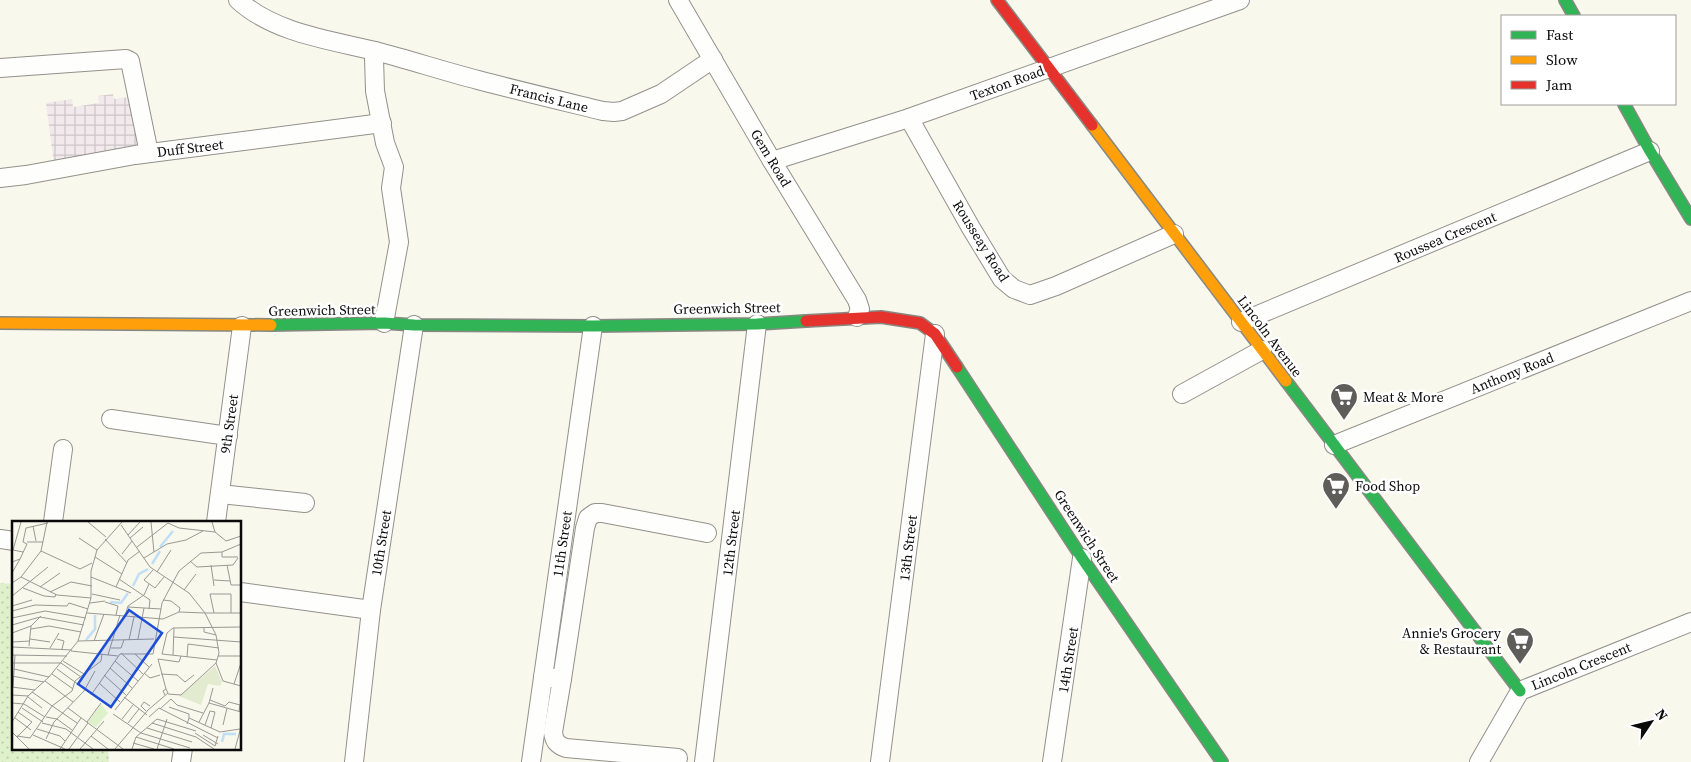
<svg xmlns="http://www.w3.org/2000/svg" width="1691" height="762" font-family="'Source Serif 4',serif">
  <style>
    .industrial { fill: url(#industrial-grid) }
    .green { fill: url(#green-dots) }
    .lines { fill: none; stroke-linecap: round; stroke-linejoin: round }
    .street-casing { stroke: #92918c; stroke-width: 20 }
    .fast-casing { stroke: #888883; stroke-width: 14 }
    .slow-casing { stroke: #888883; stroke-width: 14 }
    .jam-casing { stroke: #888883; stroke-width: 14 }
    .street { stroke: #fefefc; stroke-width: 18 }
    .fast { stroke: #30b455; stroke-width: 11 }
    .slow { stroke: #ff9f0a; stroke-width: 11 }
    .jam { stroke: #e5322d; stroke-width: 11 }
    .labels { text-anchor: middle; stroke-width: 5; stroke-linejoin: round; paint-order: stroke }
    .street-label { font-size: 14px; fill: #0a0a0a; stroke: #fff }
    .poi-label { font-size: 14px; fill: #0a0a0a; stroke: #fff; text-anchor: start }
    .inset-river { fill: none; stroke: #c0dff6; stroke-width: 2.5 }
    .inset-road { fill: none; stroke: #999992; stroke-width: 1 }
    .view { fill: #1d4ed8; fill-opacity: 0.15; stroke: #1d4ed8; stroke-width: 2.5 }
    .inset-edge { fill: none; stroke: #0a0a0a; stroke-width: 2.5 }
  </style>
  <defs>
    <pattern id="industrial-grid" width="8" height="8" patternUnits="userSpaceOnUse" patternTransform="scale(1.25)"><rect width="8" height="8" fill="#f1e9eb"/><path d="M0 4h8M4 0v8" fill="none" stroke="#cdc6c8"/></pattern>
    <pattern id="green-dots" width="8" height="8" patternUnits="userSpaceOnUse" patternTransform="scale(1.25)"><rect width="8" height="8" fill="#dff1cb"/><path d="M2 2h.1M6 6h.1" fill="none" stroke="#becdad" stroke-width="1.8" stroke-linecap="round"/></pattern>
  </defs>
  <rect width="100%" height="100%" fill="#f9f8ed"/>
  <polygon class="industrial" points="113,94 114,99 136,96 144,154 54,165 46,103 72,99 73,107 99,103 98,96"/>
  <polygon class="green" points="0,583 14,584 14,748 108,748 109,762 0,762"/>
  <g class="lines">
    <defs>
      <g id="street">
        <path d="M 238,0 C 274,33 330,40 375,51 C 410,60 443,71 478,80 C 520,91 562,101 603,111 L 614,112 L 622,111 L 661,94 L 713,59"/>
        <polyline points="678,0 772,161 857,300 860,309 857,317"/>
        <polyline points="375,51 374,58 375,91 385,143 394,167 391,188 399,242 384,323"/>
        <polyline points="0,68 126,59 130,61 149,153"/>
        <polyline points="909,118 971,228 1002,279 1014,289 1030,295 1056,286 1174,234"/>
        <polyline points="772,161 909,118 1240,0"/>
        <polyline points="0,178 26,175 135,155 382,123"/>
        <polyline points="1241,322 1650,151"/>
        <polyline points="1182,394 1262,350"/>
        <polyline points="111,419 228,436"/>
        <polyline points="1334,445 1691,301"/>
        <polyline points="220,494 305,503"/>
        <polyline points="53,522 63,449"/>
        <polyline points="216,522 242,326"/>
        <polyline points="0,539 14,541"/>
        <polyline points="240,592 371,610"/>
        <polyline points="543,677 562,679 585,528 588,518 595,513 602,513 707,533"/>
        <path d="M 562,679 L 553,732 C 554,741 557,745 566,748 L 678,758"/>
        <polyline points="181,762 183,748"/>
        <polyline points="354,762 371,610 414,325"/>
        <polyline points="531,762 593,326"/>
        <polyline points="704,762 757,324"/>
        <polyline points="880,762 935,334"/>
        <polyline points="1052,762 1082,558"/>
        <polyline points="1479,762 1520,691 1691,622"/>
      </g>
      <g id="fast">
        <polyline points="1565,0 1574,16"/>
        <polyline points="1624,104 1650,151 1691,219"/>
        <polyline points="271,325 384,323 414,325 593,326 757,324 806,321"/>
        <polyline points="957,367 1082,558 1222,762"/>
        <polyline points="1286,381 1520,691"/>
      </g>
      <g id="slow">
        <polyline points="1092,125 1286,381"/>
        <polyline points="0,323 271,325"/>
      </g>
      <g id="jam">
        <polyline points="997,0 1092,125"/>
        <polyline points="806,321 881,317 920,323 935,334 957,367"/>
      </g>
    </defs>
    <use href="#street" class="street-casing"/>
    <use href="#fast" class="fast-casing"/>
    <use href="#slow" class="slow-casing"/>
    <use href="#jam" class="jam-casing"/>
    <use href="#street" class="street"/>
    <use href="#fast" class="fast"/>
    <use href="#slow" class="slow"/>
    <use href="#jam" class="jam"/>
  </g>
  <defs>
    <symbol id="supermarket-pin" viewBox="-11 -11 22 30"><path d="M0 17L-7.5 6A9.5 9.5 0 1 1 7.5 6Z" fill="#5e5d59" stroke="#fff"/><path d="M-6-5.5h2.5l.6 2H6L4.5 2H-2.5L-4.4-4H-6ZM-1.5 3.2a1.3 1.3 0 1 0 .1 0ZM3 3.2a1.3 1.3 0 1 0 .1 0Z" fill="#fff"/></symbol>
  </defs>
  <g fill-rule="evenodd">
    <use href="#supermarket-pin" x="1328" y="381" width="32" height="43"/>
    <use href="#supermarket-pin" x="1320" y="470" width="32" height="43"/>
    <use href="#supermarket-pin" x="1504" y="625" width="32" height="43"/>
  </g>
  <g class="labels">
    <g class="street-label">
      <text transform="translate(1007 83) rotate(-20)" y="5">Texton Road</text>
      <text transform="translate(549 98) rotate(14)" y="5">Francis Lane</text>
      <text transform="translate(190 148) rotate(-7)" y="5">Duff Street</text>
      <text transform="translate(771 158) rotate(59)" y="5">Gem Road</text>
      <text transform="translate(1445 237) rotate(-23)" y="5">Roussea Crescent</text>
      <text transform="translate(981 241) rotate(58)" y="5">Rousseay Road</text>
      <text transform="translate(727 308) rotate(-1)" y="5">Greenwich Street</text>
      <text transform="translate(322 310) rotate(-1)" y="5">Greenwich Street</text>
      <text transform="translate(1270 336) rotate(53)" y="5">Lincoln Avenue</text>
      <text transform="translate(1512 373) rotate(-22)" y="5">Anthony Road</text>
      <text transform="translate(229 424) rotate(-82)" y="5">9th Street</text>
      <text transform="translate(1087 536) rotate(57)" y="5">Greenwich Street</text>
      <text transform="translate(381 543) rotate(-81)" y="5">10th Street</text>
      <text transform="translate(731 543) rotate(-83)" y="5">12th Street</text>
      <text transform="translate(562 544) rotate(-82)" y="5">11th Street</text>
      <text transform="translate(908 548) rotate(-83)" y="5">13th Street</text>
      <text transform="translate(1068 660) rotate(-81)" y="5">14th Street</text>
      <text transform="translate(1581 666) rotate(-22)" y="5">Lincoln Crescent</text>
    </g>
    <g class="poi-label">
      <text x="1363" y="402">Meat &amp; More</text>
      <text x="1355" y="491">Food Shop</text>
      <text x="1501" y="638" text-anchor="end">Annie's Grocery<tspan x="1501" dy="16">&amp; Restaurant</tspan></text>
    </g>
  </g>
  <g transform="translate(12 521)">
    <rect width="229" height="229" fill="#f9f8ed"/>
    <path d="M 89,183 L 96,192 L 84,206 L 76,201 Z" fill="#dff1cb"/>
    <path d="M 203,145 L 210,161 L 208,165 L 196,163 L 189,184 L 167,175 Z" fill="#e2ebd0"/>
    <path class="inset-river" d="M 148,26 L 161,10M 140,43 L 148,30M 121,65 L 127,53 L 136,48M 98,81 L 109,82 L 116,72M 74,119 L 83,108 L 83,94M 210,221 L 212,213 L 224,213"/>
    <path class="inset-road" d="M 9,1 L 1,29 L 11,31M 76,1 L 94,16M 139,1 L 142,31M 200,1 L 203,11 L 214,20 L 229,15M 156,2 L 167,7 L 203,11M 109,4 L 138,46 L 177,72 L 193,92 L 229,92M 21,5 L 24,20M 116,14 L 128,1M 67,17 L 85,29M 118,17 L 131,6M 93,18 L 115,42M 15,21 L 31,21M 125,26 L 156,2M 29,30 L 35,1M 210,31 L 210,36 L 226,36M 110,33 L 120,20M 83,36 L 110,53M 132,37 L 155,23 L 174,19 L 191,10M 8,38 L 15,23 L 11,21 L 14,7 L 36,2M 178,40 L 185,46 L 221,44 L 226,37M 0,41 L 8,38 L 0,52M 199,44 L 202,65M 215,44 L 219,64 L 229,64M 141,49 L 132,59 L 143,67 L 152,56M 145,51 L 159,29M 9,56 L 45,74 L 79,77M 79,56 L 119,72M 107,58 L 138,79 L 137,88M 202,59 L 218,60M 0,62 L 9,56 L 29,30 L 68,48 L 80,42M 28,66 L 48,52M 104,66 L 116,39 L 128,30M 11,67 L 32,75 L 43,76 L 44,73M 172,69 L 184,53M 38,71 L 59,61 L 80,65M 80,73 L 108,79M 0,75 L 36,46M 151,79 L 159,80 L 168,87 L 167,91M 93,81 L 106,85 L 104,94M 78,82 L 93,80M 0,85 L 20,79M 116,86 L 149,88M 0,90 L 23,84 L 55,85 L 57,82 L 76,88M 75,92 L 151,98 L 167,91 L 193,92 L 204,114 L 207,132 L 204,142 L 211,160 L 229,165M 202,92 L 198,73 L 219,73 L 219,92M 113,95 L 116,85 L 132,74 L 137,63M 0,97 L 33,90 L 74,97M 0,104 L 28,96 L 72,104M 192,107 L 192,111 L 204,114M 19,108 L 37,105 L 69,111M 0,112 L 19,105M 162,116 L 229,121M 18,118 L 38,121M 45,118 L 52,120 L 50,128M 126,118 L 132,87M 117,119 L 122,96M 66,120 L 142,118M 82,120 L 92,93M 0,121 L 18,120M 17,125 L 19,105 L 29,95M 0,126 L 60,129M 38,127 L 47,112M 99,127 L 109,127 L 112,119M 59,130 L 106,135M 109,132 L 131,153M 123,133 L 137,146M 141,133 L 150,82 L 167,50 L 189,32 L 210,31 L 229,23M 150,133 L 155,112 L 161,107 L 229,106M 150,133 L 205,139M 0,134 L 55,135M 96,134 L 108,94M 161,134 L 162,107M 206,135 L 229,135M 175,136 L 176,123 L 207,127M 146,138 L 154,168M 146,138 L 167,141 L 169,135M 51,140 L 72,153 L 89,140 L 90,133M 103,140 L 126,160M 0,142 L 49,142 L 69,156M 98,147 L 120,167M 2,148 L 37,156M 45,148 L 99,187M 132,152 L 138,157 L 148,154M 40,153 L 61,168M 149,153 L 165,154 L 173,161 L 182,154M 92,154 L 114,174M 0,155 L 32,161M 33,160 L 61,181M 87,162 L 108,181M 222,163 L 229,142M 0,166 L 23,169M 1,166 L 3,134M 201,167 L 197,182 L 229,191M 20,171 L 65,202M 156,173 L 169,174 L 204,142M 0,174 L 16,175M 79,174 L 108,133 L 141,133M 16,176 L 30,187M 112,176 L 135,194M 198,179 L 213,185 L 217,181 L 228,184 L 227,190M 0,182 L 12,183 L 33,196M 157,186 L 177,193 L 177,197M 10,187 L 31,201M 56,187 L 111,228M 148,188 L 159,178 L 165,184 L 191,192M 103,189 L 140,143M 134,190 L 129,185 L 132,181 L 138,185M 101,193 L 129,212 L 178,227M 34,196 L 45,198 L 60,209M 137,196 L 147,187 L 206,217M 3,197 L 19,209M 110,198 L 121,184M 0,201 L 16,175 L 37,156 L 66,120 L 79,77 L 79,50 L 85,29 L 110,1M 75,201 L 89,182M 187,201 L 197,182M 30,202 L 54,208 L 81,228M 116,202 L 127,188M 140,202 L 184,216 L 202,228M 175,203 L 177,197 L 208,211M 193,204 L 198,190 L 203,191 L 199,207M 211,204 L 215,187M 135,207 L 180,221M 25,208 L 48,215 L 53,220M 0,211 L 17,228M 208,211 L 228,208M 183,212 L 203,225 L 206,215M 21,214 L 53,228M 191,214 L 206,223M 5,215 L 18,217 L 40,185 L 60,170 L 63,160 L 72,153M 79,215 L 96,228M 5,216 L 20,201 L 6,191M 124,216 L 162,228M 34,218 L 42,201 L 72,170 L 83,150M 121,222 L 142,228M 48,228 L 69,197M 57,228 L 76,202M 68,228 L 92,200M 103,228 L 136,189 L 156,172 L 154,168 L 151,170 L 153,174M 120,228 L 124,216 L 145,198 L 184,210M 145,228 L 155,198M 223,228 L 229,206"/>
    <path class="view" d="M 117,89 L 150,112 L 99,186 L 66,163 Z"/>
    <rect width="229" height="229" class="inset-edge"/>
  </g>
  <rect x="1501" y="15" width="175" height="90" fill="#ffffff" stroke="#9d9d9d"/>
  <rect x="1511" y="31" width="25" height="8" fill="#30b455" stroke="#9d9d9d"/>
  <text x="1546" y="40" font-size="15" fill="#0a0a0a">Fast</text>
  <rect x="1511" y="56" width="25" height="8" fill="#ff9f0a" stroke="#9d9d9d"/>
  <text x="1546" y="65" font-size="15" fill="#0a0a0a">Slow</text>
  <rect x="1511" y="81" width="25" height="8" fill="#e5322d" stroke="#9d9d9d"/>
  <text x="1546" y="90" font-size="15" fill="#0a0a0a">Jam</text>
  <g transform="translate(1651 722) rotate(55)" stroke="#ffffff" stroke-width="4" paint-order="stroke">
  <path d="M0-4L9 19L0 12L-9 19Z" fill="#0a0a0a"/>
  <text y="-8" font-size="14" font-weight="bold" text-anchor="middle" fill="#0a0a0a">N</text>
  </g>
</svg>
